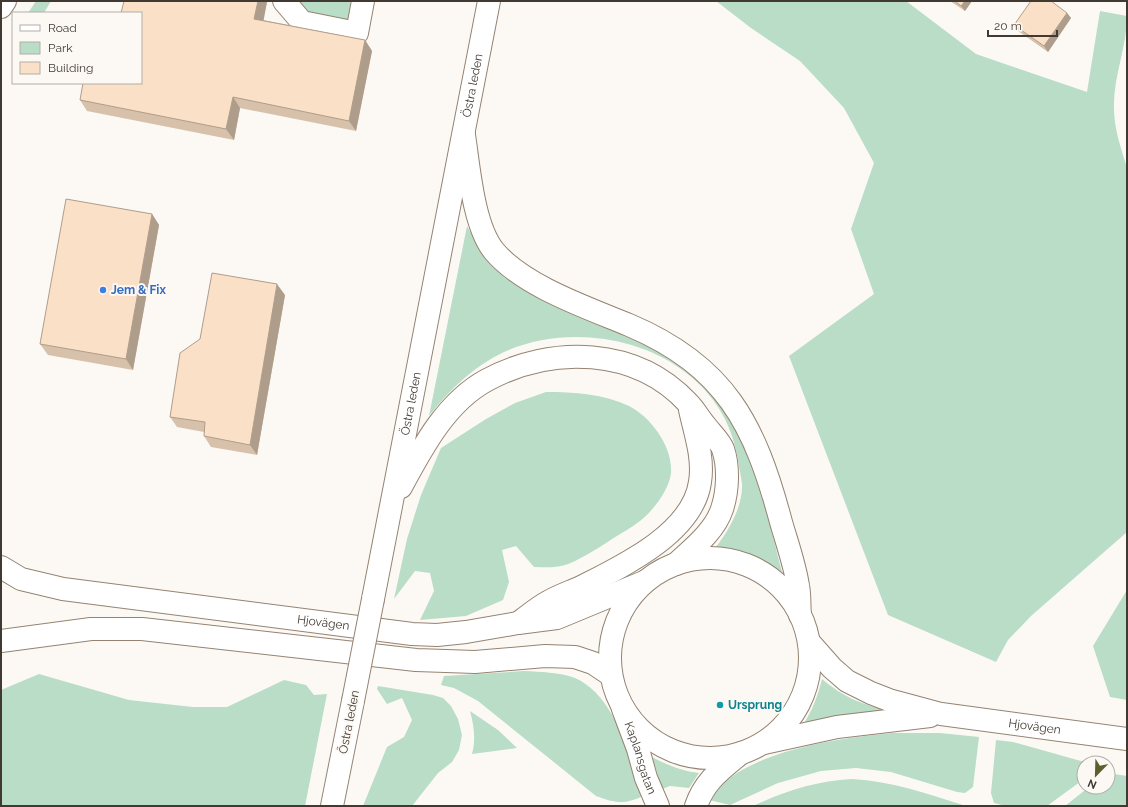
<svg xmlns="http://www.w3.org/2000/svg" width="1128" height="807" font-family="Raleway,sans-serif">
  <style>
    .green { fill: #b9ddc7 }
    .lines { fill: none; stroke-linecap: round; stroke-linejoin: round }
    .minor-casing { stroke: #948372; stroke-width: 24 }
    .major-casing { stroke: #948372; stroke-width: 24 }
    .highway-casing { stroke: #948372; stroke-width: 24 }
    .minor { stroke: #fff; stroke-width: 22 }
    .major { stroke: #fff; stroke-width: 22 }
    .highway { stroke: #fff; stroke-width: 22 }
    .highway-bridge-casing { stroke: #948372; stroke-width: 24; stroke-linecap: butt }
    .highway-bridge { stroke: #fff; stroke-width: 22 }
    .wall { fill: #d7c1ab }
    .shaded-wall { fill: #af9d8b }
    .building { fill: #fae0c7; stroke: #af9d8b }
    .shop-dot { fill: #3f7fe0; stroke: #fcf9f5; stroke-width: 1.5 }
    .culture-dot { fill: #0f9aa8; stroke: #fcf9f5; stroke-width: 1.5 }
    .labels { text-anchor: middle; stroke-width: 4; stroke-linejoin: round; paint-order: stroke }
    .street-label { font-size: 12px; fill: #413a32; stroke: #fcf9f5 }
    .shop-label { font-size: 12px; font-weight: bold; fill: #366cbe; stroke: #fcf9f5; text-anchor: start }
    .culture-label { font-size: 12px; font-weight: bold; fill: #0d838f; stroke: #fcf9f5; text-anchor: start }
  </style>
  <rect width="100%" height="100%" fill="#fcf9f5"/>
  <g class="green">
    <polygon points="36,1 51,1 44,13 28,13"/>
    <polygon points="291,1 344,1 357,4 354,19 343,25 301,14"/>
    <path d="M 716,1 L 906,1 L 976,54 L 1087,92 L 1100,11 L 1127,16 C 1127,47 1113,77 1114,108 C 1114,129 1121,148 1127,168 L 1127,532 L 1031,616 L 1008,640 L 996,662 L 888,615 L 789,356 L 874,294 L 851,229 L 874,163 L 844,108 L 800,61 L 751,28 Z"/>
    <path d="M 467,226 L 488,262 L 505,278 C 592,325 703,347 746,447 C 763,487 771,531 782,572 C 761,558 740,551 716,547 C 729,530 743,506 742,484 C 741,476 739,468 738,460 C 722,354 594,312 504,352 C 474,366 449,390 429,416 Z"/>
    <path d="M 546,392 C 574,392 604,394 629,406 C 651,417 673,447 671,473 C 669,490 653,511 640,521 C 631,528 621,533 612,539 C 602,546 572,565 561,566 C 552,568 543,567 534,567 L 516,546 L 502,550 L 509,582 L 503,600 L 466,616 L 420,620 L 434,591 L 430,573 L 415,571 L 394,599 L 407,539 L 421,495 L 441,448 L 486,419 L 515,403 Z"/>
    <polygon points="1127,590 1127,700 1110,697 1093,646"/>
    <path d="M 524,671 C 541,672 559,672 575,678 C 616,696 630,758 643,796 C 624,805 615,803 596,796 L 478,701 L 454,688 L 441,685 L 444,676 Z"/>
    <polygon points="39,674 129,700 193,707 227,707 284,680 306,685 314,695 327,694 305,806 1,806 1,690"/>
    <path d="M 822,679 C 845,698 859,703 888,711 L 804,723 C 813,709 818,695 822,679 Z"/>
    <polygon points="378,686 433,695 443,698 451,706 458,719 462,735 459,750 452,762 438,773 412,806 363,806 387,747 404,737 412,720 402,698 387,704 377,689"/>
    <path d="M 470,711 L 498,730 L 517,748 L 472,754 C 476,739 474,726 470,711 Z"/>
    <path d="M 892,733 L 940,733 L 979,737 L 973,787 L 965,793 L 957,792 L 891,772 L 856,768 L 821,771 L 778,783 L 730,805 L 709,800 C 739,751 840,738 892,733 Z"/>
    <polygon points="996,740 1013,742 1088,763 1084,763 1084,779 1047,806 1006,806 994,803 991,793"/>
    <path d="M 652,757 C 667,765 682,771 699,773 L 689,788 L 670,786 L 662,789 Z"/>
    <polygon points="1114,774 1127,776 1127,806 1065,806 1089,787 1108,787 1108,776"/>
    <path d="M 852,779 C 892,781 928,794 966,806 L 753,806 C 785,791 816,781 852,779 Z"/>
  </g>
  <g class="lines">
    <defs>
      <g id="minor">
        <polyline points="284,1 302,22 357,33 363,1"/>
        <polyline points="1,7 5,1"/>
        <path id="s1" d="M 623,709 L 638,749 L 646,778 L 658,806"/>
        <path d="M 696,806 C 705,780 721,770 741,753"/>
      </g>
      <g id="major">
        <circle cx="710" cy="658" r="100"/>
        <path id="s2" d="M 1,567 L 21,579 L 63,589 L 412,634 L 437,635 L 466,632 L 518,623 L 557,618 L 644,582"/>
        <polyline points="1,641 91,629 142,629 416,660 475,662 545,656 575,657 593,663 611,675"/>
        <path id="s3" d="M 809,642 L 832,668 L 847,681 L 871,693 L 889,700 L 941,714 L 1127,739"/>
        <polyline points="764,743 837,727 930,716"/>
      </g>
      <g id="highway">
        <path d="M 464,135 C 469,167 473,225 494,251 C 523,286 588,308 629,325 C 726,366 755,425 781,522 C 787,543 795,565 798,586 C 800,595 799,605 800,615"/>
        <path d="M 401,487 C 422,448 446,402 487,380 C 552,345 636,347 688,403 C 695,410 699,418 705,425 C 710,432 720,441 723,449 C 729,467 728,491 722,509 C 715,531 692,549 676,564"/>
        <path id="s4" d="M 373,599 L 489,1"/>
        <path d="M 518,623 C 528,616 537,608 548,602 C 558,596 570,592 581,587 C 623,566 693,533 700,482 C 704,458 695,433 690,410"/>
        <polyline points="332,806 353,701"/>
      </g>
    </defs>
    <use href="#minor" class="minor-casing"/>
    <use href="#major" class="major-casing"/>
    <use href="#highway" class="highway-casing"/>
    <use href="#minor" class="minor"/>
    <use href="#major" class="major"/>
    <use href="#highway" class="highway"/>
    <defs>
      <polyline id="highway-bridge" points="353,701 373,599"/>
    </defs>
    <use href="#highway-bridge" class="highway-bridge-casing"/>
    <use href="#highway-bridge" class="highway-bridge"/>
  </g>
  <g class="wall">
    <polygon points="124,1 267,1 267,2 263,20 365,40 372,51 356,131 240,108 234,140 87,111 80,100 141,83"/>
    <polygon points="950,1 972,1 965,11"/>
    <polygon points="1067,13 1071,18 1048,52 1018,31 1014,25"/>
    <polygon points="152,214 159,225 133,370 48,355 40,344"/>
    <polygon points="285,295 257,455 211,447 204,436 204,432 177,427 170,417"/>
  </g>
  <g class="shaded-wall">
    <polygon points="258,1 267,1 267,2 262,29 254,19"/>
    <polygon points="965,1 972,1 965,11 961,6"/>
    <polygon points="1067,13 1071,18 1048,52 1044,46"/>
    <polygon points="365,40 372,51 356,131 349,121"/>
    <polygon points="233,97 240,108 234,140 226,129"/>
    <polygon points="152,214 159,225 133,370 126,359"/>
    <polygon points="277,284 285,295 257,455 250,445"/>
  </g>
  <g class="building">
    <polygon points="124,1 258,1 254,19 365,40 349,121 233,97 226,129 80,100 83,83 141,83 141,13 121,13"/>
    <polygon points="955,1 965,1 961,6"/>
    <polygon points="1031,1 1051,1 1067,13 1044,46 1014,25"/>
    <polygon points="66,199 152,214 126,359 40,344"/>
    <polygon points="212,273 277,284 250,445 204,436 205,422 170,417 180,353 200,339"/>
  </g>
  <circle class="shop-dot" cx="103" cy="290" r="4"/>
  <circle class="culture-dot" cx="720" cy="705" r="4"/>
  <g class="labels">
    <g class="street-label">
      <text dy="4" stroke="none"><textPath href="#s4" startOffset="523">Östra leden</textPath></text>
      <text dy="4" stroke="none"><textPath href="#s4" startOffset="199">Östra leden</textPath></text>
      <text dy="4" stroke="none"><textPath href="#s2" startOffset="329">Hjovägen</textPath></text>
      <text transform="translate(349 722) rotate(-79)" y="4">Östra leden</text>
      <text dy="4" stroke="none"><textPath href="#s3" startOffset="249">Hjovägen</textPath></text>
      <text dy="4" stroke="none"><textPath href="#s1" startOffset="52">Kaplansgatan</textPath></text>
    </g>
    <g class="shop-label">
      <text x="111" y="294">Jem &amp; Fix</text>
    </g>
    <g class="culture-label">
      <text x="728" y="709">Ursprung</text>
    </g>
  </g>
  <rect width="1128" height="807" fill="none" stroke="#413a32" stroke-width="4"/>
  <rect x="12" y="12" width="130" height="72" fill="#fcf9f5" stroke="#b1ada7"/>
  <rect x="20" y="25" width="20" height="6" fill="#ffffff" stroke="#b1ada7"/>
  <text x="48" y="32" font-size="12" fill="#413a32">Road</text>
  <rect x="20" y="42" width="20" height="12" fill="#b9ddc7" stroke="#b1ada7"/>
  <text x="48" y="52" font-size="12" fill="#413a32">Park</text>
  <rect x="20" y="62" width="20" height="12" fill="#fae0c7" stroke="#b1ada7"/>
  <text x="48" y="72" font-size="12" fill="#413a32">Building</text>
  <g transform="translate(1096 775) rotate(203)"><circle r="19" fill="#fcf9f5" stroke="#b1ada7"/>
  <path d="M0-3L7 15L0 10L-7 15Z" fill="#5d602d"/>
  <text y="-6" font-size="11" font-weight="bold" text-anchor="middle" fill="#413a32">N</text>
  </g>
  <path d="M988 30v6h69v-6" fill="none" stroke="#413a32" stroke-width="2"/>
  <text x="994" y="30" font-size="12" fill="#413a32" stroke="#fcf9f5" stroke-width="3" paint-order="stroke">20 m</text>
</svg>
